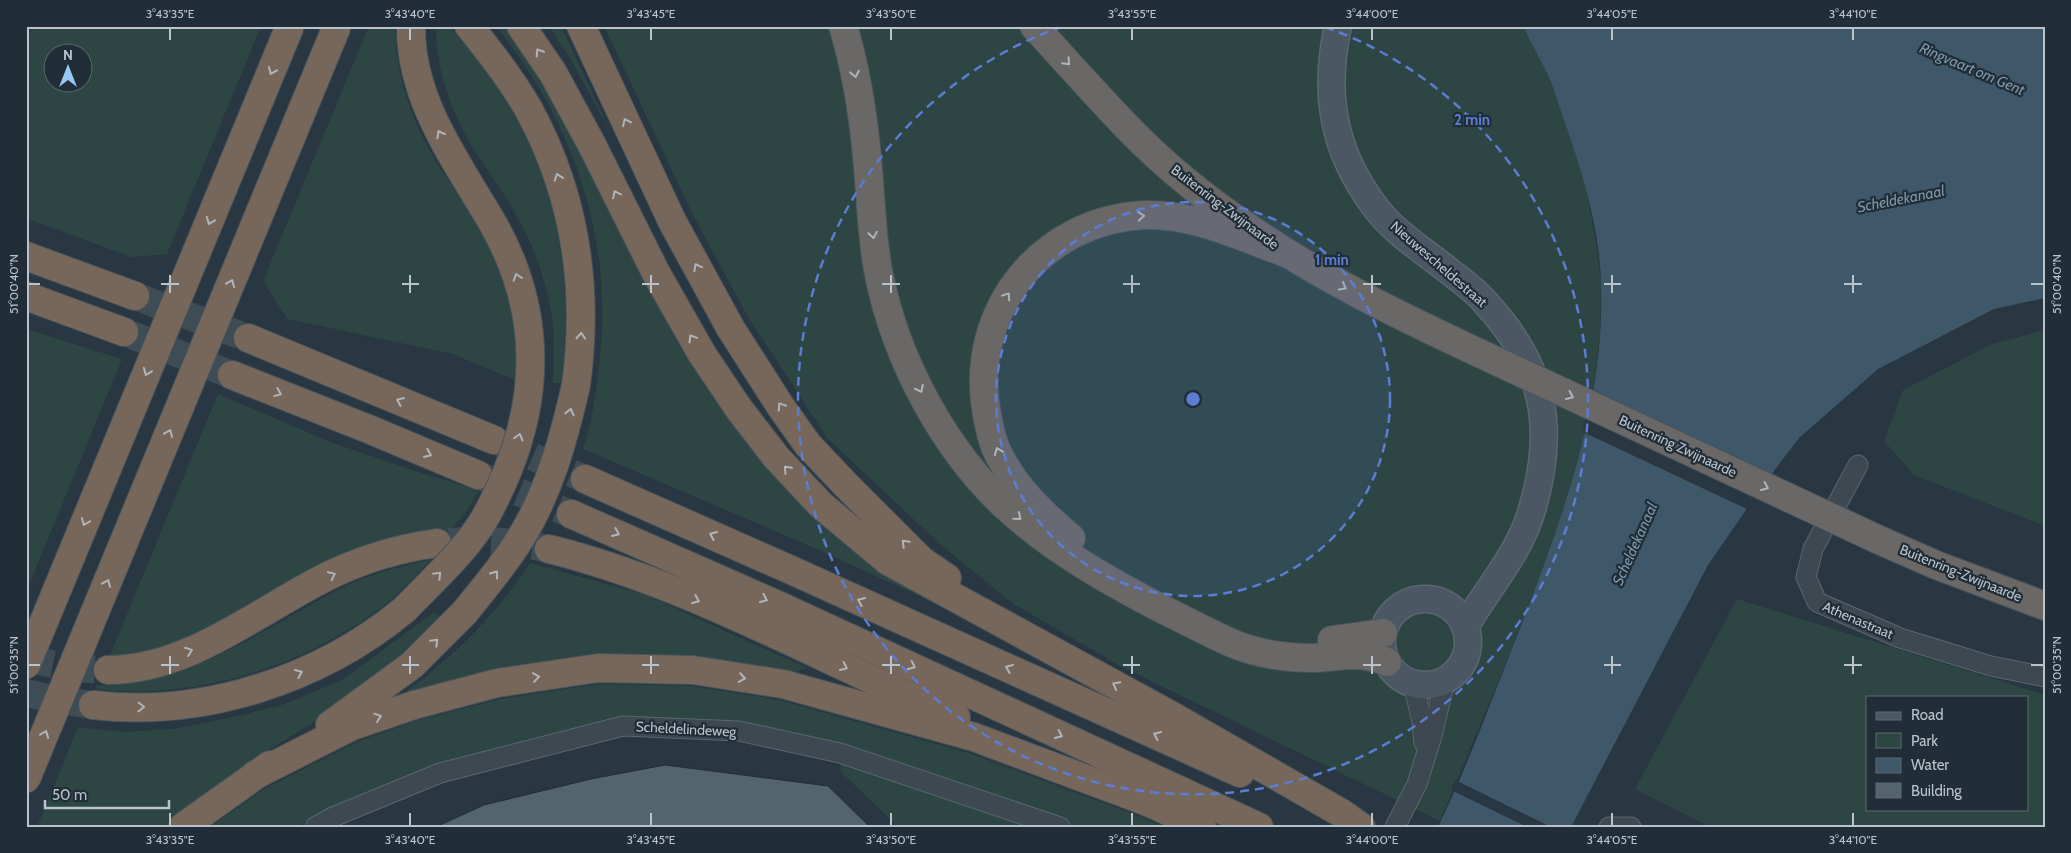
<svg xmlns="http://www.w3.org/2000/svg" width="2071" height="853" font-family="Cabin,sans-serif">
  <style>
    .green { fill: #2d4644; fill-rule: evenodd }
    .water { fill: #3f5869 }
    .pier { fill: #283741 }
    .building { fill: #54646e; stroke: #232f39 }
    .lines { fill: none; stroke-linecap: round; stroke-linejoin: round }
    .motorway-tunnel { stroke: #3e4c56; stroke-width: 28; stroke-dasharray: 28 14; stroke-linecap: butt }
    .minor-casing { stroke: #5b666f; stroke-width: 21 }
    .secondary-casing { stroke: #5b666f; stroke-width: 29 }
    .trunk-casing { stroke: #47535c; stroke-width: 30 }
    .motorway-casing { stroke: #47535c; stroke-width: 30 }
    .minor { stroke: #3d4851; stroke-width: 19 }
    .secondary { stroke: #4b5864; stroke-width: 26 }
    .trunk { stroke: #696866; stroke-width: 28 }
    .motorway { stroke: #77675a; stroke-width: 28 }
    .trunk-bridge-casing { stroke: #47535c; stroke-width: 30; stroke-linecap: butt }
    .motorway-bridge-casing { stroke: #47535c; stroke-width: 30; stroke-linecap: butt }
    .trunk-bridge { stroke: #696866; stroke-width: 28 }
    .motorway-bridge { stroke: #77675a; stroke-width: 28 }
    .oneway { stroke: #b0b5ba }
    .oneway2 { stroke: #aeb5bc }
    .ticks { fill: none; stroke: #bac3cb; stroke-width: 2 }
    .ring { fill: none; stroke: #5c7dd3; stroke-width: 2.5; stroke-dasharray: 9 6 }
    .labels { text-anchor: middle; stroke-width: 4.5; stroke-linejoin: round; paint-order: stroke }
    .street-label { font-size: 14px; fill: #bac3cb; stroke: #212d37 }
    .water-label { font-size: 15px; font-style: italic; fill: #7c98ac; stroke: #212d37 }
    .centre { fill: #5c7dd3; stroke: #212d37; stroke-width: 2.5 }
    .ring-label { font-size: 15px; text-anchor: middle; font-weight: bold; fill: #5c7dd3; stroke: #212d37; stroke-width: 4.5; stroke-linejoin: round; paint-order: stroke }
    .neatline { fill: none; stroke: #bac3cb; stroke-width: 2 }
    .ticks-label { font-size: 12px; text-anchor: middle; fill: #bac3cb }
  </style>
  <rect width="100%" height="100%" fill="#283741"/>
  <g class="green">
    <path d="M 38,26 L 261,26 L 167,254 L 131,257 L 26,218 L 26,36 ZM 52,52 L 82,52 L 82,82 L 52,82 Z"/>
    <path d="M 369,26 L 395,26 C 395,76 413,124 439,166 C 453,189 471,209 483,233 C 500,267 515,311 516,349 C 516,360 515,370 515,380 L 453,354 L 287,319 L 263,281 Z"/>
    <path d="M 436,26 L 450,27 C 474,55 497,84 515,116 C 561,198 573,291 561,383 L 553,383 C 554,359 555,334 551,311 C 545,278 533,244 516,215 C 503,190 485,169 471,145 C 450,108 436,69 436,26 Z"/>
    <path d="M 496,26 L 505,26 L 542,79 L 581,151 L 645,278 L 881,571 L 937,604 L 803,543 L 583,449 C 591,426 595,400 598,375 C 616,246 577,127 496,26 Z"/>
    <polygon points="549,26 561,26 612,135 572,62"/>
    <polygon points="604,26 1523,26 1549,77 1584,179 1596,242 1601,283 1600,335 1592,402 1584,440 1572,485 1556,534 1501,675 1440,821 1120,666 1012,603 940,544 828,439 748,317 693,215"/>
    <polygon points="26,329 122,359 26,592"/>
    <polygon points="2045,330 2045,526 1914,475 1884,441 1903,390 1992,344"/>
    <polygon points="218,394 333,443 424,474 479,490 465,514 448,532 416,536 265,602 155,653 108,660"/>
    <path d="M 432,559 C 413,578 395,598 374,613 C 293,670 193,700 95,689 L 96,685 C 187,687 261,630 338,590 C 367,574 400,567 432,559 Z"/>
    <path d="M 530,563 L 646,595 L 807,668 L 785,674 L 694,660 L 394,701 C 446,663 495,618 530,563 Z"/>
    <path d="M 1737,599 L 2045,695 L 2045,827 L 1711,827 L 1635,789 ZM 1867,697 L 2027,697 L 2027,809 L 1867,809 Z"/>
    <polygon points="433,613 444,617 376,678 319,719 254,759 165,827 37,827 78,727 124,732 174,729 238,716 285,704 342,680"/>
    <polygon points="599,684 692,686 779,700 969,753 1147,819 1163,827 898,827 841,772 842,744 622,717 329,809 297,827 210,827 264,789 359,741 419,720 500,699"/>
  </g>
  <path class="water" d="M 1523,26 L 2036,26 L 2045,30 L 2045,298 L 1994,309 L 1878,369 L 1799,438 L 1764,484 L 1708,565 L 1571,827 L 1438,827 C 1470,761 1495,691 1522,623 C 1564,514 1605,403 1601,284 C 1600,229 1583,175 1565,123 C 1559,107 1555,91 1548,75 C 1540,59 1531,43 1523,26 Z"/>
  <g class="pier">
    <polygon points="1591,390 1774,475 1749,510 1583,432"/>
    <polygon points="1455,780 1551,827 1527,827 1451,790"/>
  </g>
  <polygon class="building" points="665,765 828,786 870,827 436,827 484,805 591,779"/>
  <g class="lines">
    <g class="motorway-tunnel">
      <polyline points="135,296 248,338"/>
      <polyline points="124,332 232,375"/>
      <polyline points="494,440 585,479"/>
      <polyline points="480,476 571,514"/>
      <path d="M 449,542 C 483,540 516,541 549,549"/>
      <path d="M 26,657 C 52,666 81,669 108,670"/>
      <polyline points="26,693 57,700 93,705"/>
    </g>
    <defs>
      <g id="minor">
        <polyline points="1858,465 1813,549 1806,577 1817,602 1900,638 1991,666 2045,677"/>
        <polyline points="1413,683 1422,722 1424,743"/>
        <polyline points="315,827 333,817 440,773 623,726 739,731 840,753 1060,827"/>
        <polyline points="1395,827 1417,784 1432,736 1445,680"/>
        <polyline points="1609,827 1631,827"/>
      </g>
      <g id="secondary">
        <path d="M 1338,26 C 1323,94 1333,152 1376,208 C 1393,231 1421,249 1444,267 C 1457,278 1473,288 1484,301 C 1545,366 1557,428 1531,513 C 1518,555 1487,589 1465,627"/>
        <circle cx="1425" cy="642" r="43"/>
      </g>
      <g id="trunk">
        <path d="M 843,26 C 856,69 863,113 867,157 C 871,195 871,232 878,270 C 895,359 945,454 1014,514 C 1060,554 1112,583 1166,611 C 1189,622 1211,634 1234,644 C 1259,654 1286,658 1313,658 C 1341,657 1360,650 1387,662"/>
        <path d="M 1034,26 C 1066,61 1097,96 1129,129 C 1163,164 1206,199 1246,226 C 1319,277 1398,315 1479,353"/>
        <path d="M 1071,538 C 1044,515 1018,491 1001,459 C 992,444 989,426 986,409 C 970,309 1043,220 1144,215 C 1193,213 1241,237 1286,253"/>
        <polyline points="1877,539 1936,565 2045,606"/>
        <polyline points="1332,640 1383,633"/>
      </g>
      <g id="motorway">
        <path d="M 469,26 C 491,53 512,80 529,110 C 575,195 589,289 576,385"/>
        <polyline points="521,26 553,73 592,145 656,273 702,354 739,409 776,457 821,505 888,561 1174,717 1343,814 1361,827"/>
        <polyline points="581,26 672,221 731,329 781,407 808,445 845,484 922,561 947,578"/>
        <polyline points="26,256 135,296"/>
        <polyline points="26,296 124,332"/>
        <polyline points="248,338 494,440"/>
        <polyline points="232,375 371,430 478,475"/>
        <polyline points="585,479 791,570 1240,773"/>
        <polyline points="571,514 780,606 1259,827"/>
        <path d="M 549,549 C 691,584 822,661 956,717"/>
        <path d="M 108,670 C 191,670 261,608 332,574 C 366,558 401,548 437,543"/>
        <path d="M 93,705 C 203,718 319,680 404,610"/>
        <polyline points="330,725 412,665 465,612"/>
        <polyline points="255,775 352,726 414,705 497,683 598,668 693,670 783,684 974,737 1153,804"/>
        <polyline points="1137,797 1202,827"/>
        <polyline points="183,827 270,765"/>
      </g>
    </defs>
    <use href="#minor" class="minor-casing"/>
    <use href="#secondary" class="secondary-casing"/>
    <use href="#trunk" class="trunk-casing"/>
    <use href="#motorway" class="motorway-casing"/>
    <use href="#minor" class="minor"/>
    <use href="#secondary" class="secondary"/>
    <use href="#trunk" class="trunk"/>
    <use href="#motorway" class="motorway"/>
    <defs>
      <polyline id="trunk-bridge" points="1479,353 1877,539"/>
      <g id="motorway-bridge">
        <path d="M 404,610 C 430,583 459,557 480,526 C 491,509 499,491 507,472 C 542,387 538,302 492,222 C 457,162 410,100 411,26"/>
        <path d="M 465,612 C 484,588 504,565 520,539 C 549,493 564,438 576,385"/>
        <polyline points="26,665 290,26"/>
        <polyline points="26,779 337,26"/>
      </g>
    </defs>
    <use href="#trunk-bridge" class="trunk-bridge-casing"/>
    <use href="#motorway-bridge" class="motorway-bridge-casing"/>
    <use href="#trunk-bridge" class="trunk-bridge"/>
    <use href="#motorway-bridge" class="motorway-bridge"/>
  </g>
  <defs><path id="oneway-chevron" d="M-2-3.5L2.5 0L-2 3.5" fill="none" stroke-width="1.6" stroke-linecap="round" stroke-linejoin="round" transform="scale(1.25)"/></defs>
  <g class="oneway">
    <use href="#oneway-chevron" transform="translate(539 52) rotate(-123)"/>
    <use href="#oneway-chevron" transform="translate(272 71) rotate(112)"/>
    <use href="#oneway-chevron" transform="translate(626 122) rotate(-115)"/>
    <use href="#oneway-chevron" transform="translate(440 134) rotate(-119)"/>
    <use href="#oneway-chevron" transform="translate(558 177) rotate(-109)"/>
    <use href="#oneway-chevron" transform="translate(616 194) rotate(-116)"/>
    <use href="#oneway-chevron" transform="translate(210 221) rotate(112)"/>
    <use href="#oneway-chevron" transform="translate(697 267) rotate(-118)"/>
    <use href="#oneway-chevron" transform="translate(517 277) rotate(-108)"/>
    <use href="#oneway-chevron" transform="translate(231 283) rotate(-68)"/>
    <use href="#oneway-chevron" transform="translate(581 336) rotate(-87)"/>
    <use href="#oneway-chevron" transform="translate(692 338) rotate(-121)"/>
    <use href="#oneway-chevron" transform="translate(147 372) rotate(112)"/>
    <use href="#oneway-chevron" transform="translate(278 393) rotate(22)"/>
    <use href="#oneway-chevron" transform="translate(400 401) rotate(-157)"/>
    <use href="#oneway-chevron" transform="translate(781 406) rotate(-124)"/>
    <use href="#oneway-chevron" transform="translate(570 412) rotate(-77)"/>
    <use href="#oneway-chevron" transform="translate(169 433) rotate(-68)"/>
    <use href="#oneway-chevron" transform="translate(519 437) rotate(-75)"/>
    <use href="#oneway-chevron" transform="translate(428 454) rotate(23)"/>
    <use href="#oneway-chevron" transform="translate(787 469) rotate(-133)"/>
    <use href="#oneway-chevron" transform="translate(85 522) rotate(112)"/>
    <use href="#oneway-chevron" transform="translate(616 533) rotate(23)"/>
    <use href="#oneway-chevron" transform="translate(713 535) rotate(-156)"/>
    <use href="#oneway-chevron" transform="translate(905 543) rotate(-135)"/>
    <use href="#oneway-chevron" transform="translate(495 574) rotate(-54)"/>
    <use href="#oneway-chevron" transform="translate(332 575) rotate(-26)"/>
    <use href="#oneway-chevron" transform="translate(438 575) rotate(-45)"/>
    <use href="#oneway-chevron" transform="translate(107 583) rotate(-68)"/>
    <use href="#oneway-chevron" transform="translate(764 599) rotate(24)"/>
    <use href="#oneway-chevron" transform="translate(696 600) rotate(24)"/>
    <use href="#oneway-chevron" transform="translate(861 601) rotate(-156)"/>
    <use href="#oneway-chevron" transform="translate(435 642) rotate(-45)"/>
    <use href="#oneway-chevron" transform="translate(189 651) rotate(-21)"/>
    <use href="#oneway-chevron" transform="translate(912 666) rotate(25)"/>
    <use href="#oneway-chevron" transform="translate(844 667) rotate(25)"/>
    <use href="#oneway-chevron" transform="translate(1009 668) rotate(-156)"/>
    <use href="#oneway-chevron" transform="translate(299 673) rotate(-23)"/>
    <use href="#oneway-chevron" transform="translate(536 677) rotate(-8)"/>
    <use href="#oneway-chevron" transform="translate(742 678) rotate(9)"/>
    <use href="#oneway-chevron" transform="translate(1116 685) rotate(-152)"/>
    <use href="#oneway-chevron" transform="translate(141 707) rotate(1)"/>
    <use href="#oneway-chevron" transform="translate(378 717) rotate(-19)"/>
    <use href="#oneway-chevron" transform="translate(45 734) rotate(-68)"/>
    <use href="#oneway-chevron" transform="translate(1059 735) rotate(25)"/>
    <use href="#oneway-chevron" transform="translate(1157 735) rotate(-156)"/>
  </g>
  <g class="oneway2">
    <use href="#oneway-chevron" transform="translate(1067 62) rotate(47)"/>
    <use href="#oneway-chevron" transform="translate(855 74) rotate(79)"/>
    <use href="#oneway-chevron" transform="translate(1141 216) rotate(-5)"/>
    <use href="#oneway-chevron" transform="translate(873 235) rotate(81)"/>
    <use href="#oneway-chevron" transform="translate(1343 287) rotate(30)"/>
    <use href="#oneway-chevron" transform="translate(1007 296) rotate(-56)"/>
    <use href="#oneway-chevron" transform="translate(920 389) rotate(63)"/>
    <use href="#oneway-chevron" transform="translate(1570 396) rotate(25)"/>
    <use href="#oneway-chevron" transform="translate(998 451) rotate(-112)"/>
    <use href="#oneway-chevron" transform="translate(1765 487) rotate(25)"/>
    <use href="#oneway-chevron" transform="translate(1018 517) rotate(40)"/>
  </g>
  <path class="ticks" d="M 170,28 L 170,40M 410,28 L 410,40M 651,28 L 651,40M 891,28 L 891,40M 1132,28 L 1132,40M 1372,28 L 1372,40M 1612,28 L 1612,40M 1853,28 L 1853,40M 170,275 L 170,293M 410,275 L 410,293M 651,275 L 651,293M 891,275 L 891,293M 1132,275 L 1132,293M 1372,275 L 1372,293M 1612,275 L 1612,293M 1853,275 L 1853,293M 28,284 L 40,284M 161,284 L 179,284M 402,284 L 419,284M 642,284 L 659,284M 882,284 L 900,284M 1123,284 L 1140,284M 1363,284 L 1381,284M 1604,284 L 1621,284M 1844,284 L 1862,284M 2031,284 L 2044,284M 170,656 L 170,674M 410,656 L 410,674M 651,656 L 651,674M 891,656 L 891,674M 1132,656 L 1132,674M 1372,656 L 1372,674M 1612,656 L 1612,674M 1853,656 L 1853,674M 28,665 L 40,665M 161,665 L 179,665M 402,665 L 419,665M 642,665 L 659,665M 882,665 L 900,665M 1123,665 L 1140,665M 1363,665 L 1381,665M 1604,665 L 1621,665M 1844,665 L 1862,665M 2031,665 L 2044,665M 170,813 L 170,826M 410,813 L 410,826M 651,813 L 651,826M 891,813 L 891,826M 1132,813 L 1132,826M 1372,813 L 1372,826M 1612,813 L 1612,826M 1853,813 L 1853,826"/>
  <circle cx="1193" cy="399" r="197" fill="#5c7dd3" fill-opacity=".12"/>
  <g class="ring">
    <circle cx="1193" cy="399" r="197"/>
    <path d="M1325 27A395 395 0 1 1 1061 27"/>
  </g>
  <g class="labels">
    <g class="street-label">
      <text transform="translate(1225 207) rotate(37)" y="5">Buitenring-Zwijnaarde</text>
      <text transform="translate(1439 264) rotate(41)" y="5">Nieuwescheldestraat</text>
      <text transform="translate(1678 446) rotate(25)" y="5">Buitenring Zwijnaarde</text>
      <text transform="translate(1961 573) rotate(22)" y="5">Buitenring-Zwijnaarde</text>
      <text transform="translate(1858 620) rotate(23)" y="5">Athenastraat</text>
      <text transform="translate(686 729) rotate(3)" y="5">Scheldelindeweg</text>
    </g>
    <g class="water-label">
      <text transform="translate(1972 69) rotate(23)" y="5">Ringvaart om Gent</text>
      <text transform="translate(1901 199) rotate(-11)" y="5">Scheldekanaal</text>
      <text transform="translate(1635 544) rotate(-66)" y="5">Scheldekanaal</text>
    </g>
  </g>
  <circle cx="1193" cy="399" r="8" class="centre"/>
  <g class="ring-label">
    <text x="1472" y="125">2 min</text>
    <text x="1332" y="265">1 min</text>
  </g>
  <rect width="2071" height="853" fill="none" stroke="#212d37" stroke-width="55"/>
  <rect x="1866" y="696" width="162" height="115" fill="#212d37" stroke="#5e6972"/>
  <rect x="1876" y="712" width="25" height="8" fill="#4b5864" stroke="#5e6972"/>
  <text x="1911" y="720" font-size="15" fill="#bac3cb">Road</text>
  <rect x="1876" y="733" width="25" height="15" fill="#2d4644" stroke="#5e6972"/>
  <text x="1911" y="746" font-size="15" fill="#bac3cb">Park</text>
  <rect x="1876" y="758" width="25" height="15" fill="#3f5869" stroke="#5e6972"/>
  <text x="1911" y="770" font-size="15" fill="#bac3cb">Water</text>
  <rect x="1876" y="783" width="25" height="15" fill="#54646e" stroke="#5e6972"/>
  <text x="1911" y="796" font-size="15" fill="#bac3cb">Building</text>
  <g transform="translate(68 68)"><circle r="24" fill="#212d37" stroke="#5e6972"/>
  <path d="M0-4L9 19L0 12L-9 19Z" fill="#97c9f3"/>
  <text y="-8" font-size="14" font-weight="bold" text-anchor="middle" fill="#bac3cb">N</text>
  </g>
  <path d="M45 800v8h124v-8" fill="none" stroke="#bac3cb" stroke-width="2.5"/>
  <text x="52" y="800" font-size="15" fill="#bac3cb" stroke="#212d37" stroke-width="4" paint-order="stroke">50 m</text>
  <rect x="28" y="28" width="2016" height="798" class="neatline"/>
  <g class="ticks-label">
    <text x="170" y="18">3°43'35"E</text>
    <text x="410" y="18">3°43'40"E</text>
    <text x="651" y="18">3°43'45"E</text>
    <text x="891" y="18">3°43'50"E</text>
    <text x="1132" y="18">3°43'55"E</text>
    <text x="1372" y="18">3°44'00"E</text>
    <text x="1612" y="18">3°44'05"E</text>
    <text x="1853" y="18">3°44'10"E</text>
    <text transform="translate(14 284) rotate(-90)" y="4">51°00'40"N</text>
    <text transform="translate(2057 284) rotate(-90)" y="4">51°00'40"N</text>
    <text transform="translate(14 665) rotate(-90)" y="4">51°00'35"N</text>
    <text transform="translate(2057 665) rotate(-90)" y="4">51°00'35"N</text>
    <text x="170" y="844">3°43'35"E</text>
    <text x="410" y="844">3°43'40"E</text>
    <text x="651" y="844">3°43'45"E</text>
    <text x="891" y="844">3°43'50"E</text>
    <text x="1132" y="844">3°43'55"E</text>
    <text x="1372" y="844">3°44'00"E</text>
    <text x="1612" y="844">3°44'05"E</text>
    <text x="1853" y="844">3°44'10"E</text>
  </g>
</svg>
